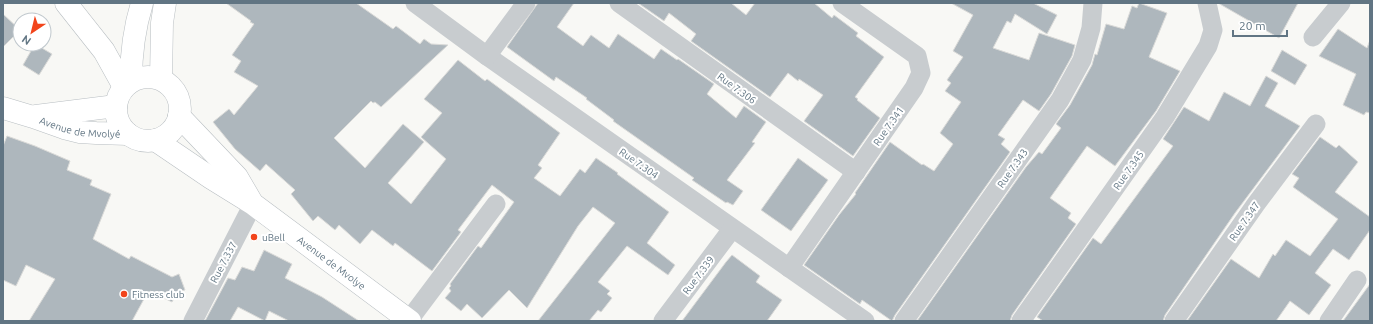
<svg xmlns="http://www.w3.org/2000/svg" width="1373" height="324" font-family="Ubuntu,sans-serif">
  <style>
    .building { fill: #aeb7bd; stroke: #dadad8 }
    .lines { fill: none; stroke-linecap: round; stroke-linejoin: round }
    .secondary-casing { stroke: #b8bec2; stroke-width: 23 }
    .street { stroke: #c8cccf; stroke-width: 19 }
    .secondary { stroke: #fff; stroke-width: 22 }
    .poi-dot { fill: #f2441b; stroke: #fff; stroke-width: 1.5 }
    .labels { text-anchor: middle; stroke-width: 4; stroke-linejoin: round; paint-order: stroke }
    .street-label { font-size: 10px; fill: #617583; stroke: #fff }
    .poi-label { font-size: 10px; fill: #617583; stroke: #fff; text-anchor: start }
  </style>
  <rect width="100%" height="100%" fill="#f8f8f5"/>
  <g class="building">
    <polygon points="226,3 356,3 393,29 396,26 420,44 424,39 431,44 448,45 381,107 375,102 373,103 371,101 334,138 365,168 403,124 424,142 388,183 411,204 446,159 421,137 442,113 424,99 458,60 485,81 487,79 560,133 538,165 542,168 534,178 560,196 580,169 585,173 596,158 618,173 617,174 669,212 647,243 675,265 668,275 627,246 598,282 610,291 607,294 612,298 601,312 598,310 589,321 538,321 615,223 593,207 578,226 527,308 509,290 482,318 467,304 461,311 445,298 451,291 449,288 451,286 450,284 478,246 481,248 514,202 492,185 458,230 461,232 432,271 395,243 393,246 372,230 360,244 339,225 335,230 318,216 313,221 291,194 295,190 266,164 260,171 235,149 213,122 229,109 234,115 258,86 234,72 241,61 232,55 254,24 250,22 251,21"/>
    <polygon points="538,3 574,3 557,27 583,46 591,35 609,48 618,34 654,59 661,49 677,60 678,59 714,84 707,94 736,118 744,106 766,122 752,142 755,143 727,180 743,191 733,205 727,202 726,203 692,180 694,178 613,121 614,120 586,99 587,98 556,77 554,81 507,47"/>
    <polygon points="638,3 731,3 746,15 755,3 814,3 832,18 834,15 858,33 856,36 884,57 855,97 858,99 857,100 880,118 853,156 804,121 823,95 799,79 798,81 788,73 770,97 691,41 696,34 669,13 664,21"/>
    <polygon points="951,3 1033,3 1057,15 1047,34 1015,14 1011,23 1007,21 993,48 1029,60 1039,33 1075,45 1072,56 1051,94 1039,111 1023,100 998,135 1005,139 1001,144 1010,152 895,315 892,321 862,300 860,304 804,265 839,215 856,194 855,193 890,142 922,165 923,164 934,171 953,144 940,133 961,102 945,91 951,83 947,80 963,57 953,51 973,15"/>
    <polygon points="1139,3 1167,13 1149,57 1180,71 1156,111 1115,166 1087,146 1050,198 1071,213 1068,218 1076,224 1012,315 1010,321 917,321 1026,167 1039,152 1042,154 1061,128 1056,124 1070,105 1092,65 1095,54 1097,55 1106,24 1124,29 1132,6 1137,8"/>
    <polygon points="1218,3 1298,3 1279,38"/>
    <polygon points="3,14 20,30 3,47"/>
    <polygon points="1338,29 1367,48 1370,40 1370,113 1366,112 1364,115 1343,105 1356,74 1319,56"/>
    <polygon points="35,44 52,54 39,75 23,65"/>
    <polygon points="1282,50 1307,65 1295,85 1271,71"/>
    <polygon points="1266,76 1278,83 1265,106 1300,126 1235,213 1165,315 1163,321 1043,321 1037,317 1093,238 1101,244 1173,146 1163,139 1184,107 1209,121 1224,92 1250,106"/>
    <polygon points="7,136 35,146 70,161 67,170 92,180 90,185 111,194 93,239 129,259 131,256 172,277 179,274 185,290 177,292 172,302 150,291 145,300 144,299 132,321 29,321 55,279 26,265 16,286 3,280 3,146"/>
    <polygon points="1320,137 1336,148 1339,145 1358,162 1335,192 1370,217 1370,230 1349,260 1333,249 1315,273 1331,285 1309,315 1290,301 1276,321 1187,321 1231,259 1259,278 1273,254 1275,256 1286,240 1310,256 1338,219 1293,187 1299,178 1292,174"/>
    <polygon points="798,158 828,180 791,231 761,210"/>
    <polygon points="264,250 292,264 285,278 322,297 359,321 289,321 269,311 265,321 238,307 230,321 205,321 228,278 235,280 242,267 254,271"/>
    <polygon points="732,255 760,276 756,282 782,300 767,321 682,321 726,262"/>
    <polygon points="1370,284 1370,321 1343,321"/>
  </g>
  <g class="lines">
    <defs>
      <g id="secondary">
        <polyline points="66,3 104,51 124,87"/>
        <circle cx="148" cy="109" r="32"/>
        <polyline points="161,79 162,23 165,3"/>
        <path d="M 131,81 C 131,54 134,29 142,3"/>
        <path id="s1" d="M 3,108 L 33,117 L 64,128 L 80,132 L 96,133 L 128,134"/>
        <polyline points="36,116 116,106"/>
        <polyline points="179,116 237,177 251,201"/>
        <path id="s2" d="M 155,140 L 211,178 L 253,204 L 410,321"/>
      </g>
    </defs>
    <use href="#secondary" class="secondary-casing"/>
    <g class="street">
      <polyline points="415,3 487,56 865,321"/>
      <polyline points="619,3 856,172"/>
      <polyline points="1313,37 1341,3"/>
      <polyline points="487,56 526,3"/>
      <polyline points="789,268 914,88 921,73 917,56 842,3"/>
      <polyline points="409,320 496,204"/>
      <polyline points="193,321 253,204"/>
      <polyline points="663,321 732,229"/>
      <polyline points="904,321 1060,100 1082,60 1091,28 1093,3"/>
      <polyline points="1021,321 1165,117 1208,46 1213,30 1207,3"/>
      <polyline points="1174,321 1256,204 1316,124"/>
      <polyline points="1329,321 1357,280"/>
    </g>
    <use href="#secondary" class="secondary"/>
  </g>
  <g class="poi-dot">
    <circle cx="254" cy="237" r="4"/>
    <circle cx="124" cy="294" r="4"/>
  </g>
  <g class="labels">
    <g class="street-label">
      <text transform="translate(737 88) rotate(36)" y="4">Rue 7.306</text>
      <text dy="4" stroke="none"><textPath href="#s1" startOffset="80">Avenue de Mvolyé</textPath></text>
      <text transform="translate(888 126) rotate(-55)" y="4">Rue 7.341</text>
      <text transform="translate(639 163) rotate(35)" y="4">Rue 7.304</text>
      <text transform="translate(1012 168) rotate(-55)" y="4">Rue 7.343</text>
      <text transform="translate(1128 170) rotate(-55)" y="4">Rue 7.345</text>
      <text transform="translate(1244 221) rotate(-55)" y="4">Rue 7.347</text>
      <text transform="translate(223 262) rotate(-62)" y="4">Rue 7.337</text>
      <text dy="4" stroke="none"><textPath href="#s2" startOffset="215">Avenue de Mvolye</textPath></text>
      <text transform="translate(698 275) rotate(-53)" y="4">Rue 7.339</text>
    </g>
    <g class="poi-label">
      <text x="262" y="241">uBell</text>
      <text x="132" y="298">Fitness club</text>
    </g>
  </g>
  <rect width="1373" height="324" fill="none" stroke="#617583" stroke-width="8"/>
  <g transform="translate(32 32) rotate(215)"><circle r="19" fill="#ffffff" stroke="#c0c8cd"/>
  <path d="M0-3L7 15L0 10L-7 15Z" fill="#f2441b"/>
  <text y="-6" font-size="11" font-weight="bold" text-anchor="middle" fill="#617583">N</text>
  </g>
  <path d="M1233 30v6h54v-6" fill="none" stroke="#617583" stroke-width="2"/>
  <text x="1239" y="30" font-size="12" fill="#617583" stroke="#ffffff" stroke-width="3" paint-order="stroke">20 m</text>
</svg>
